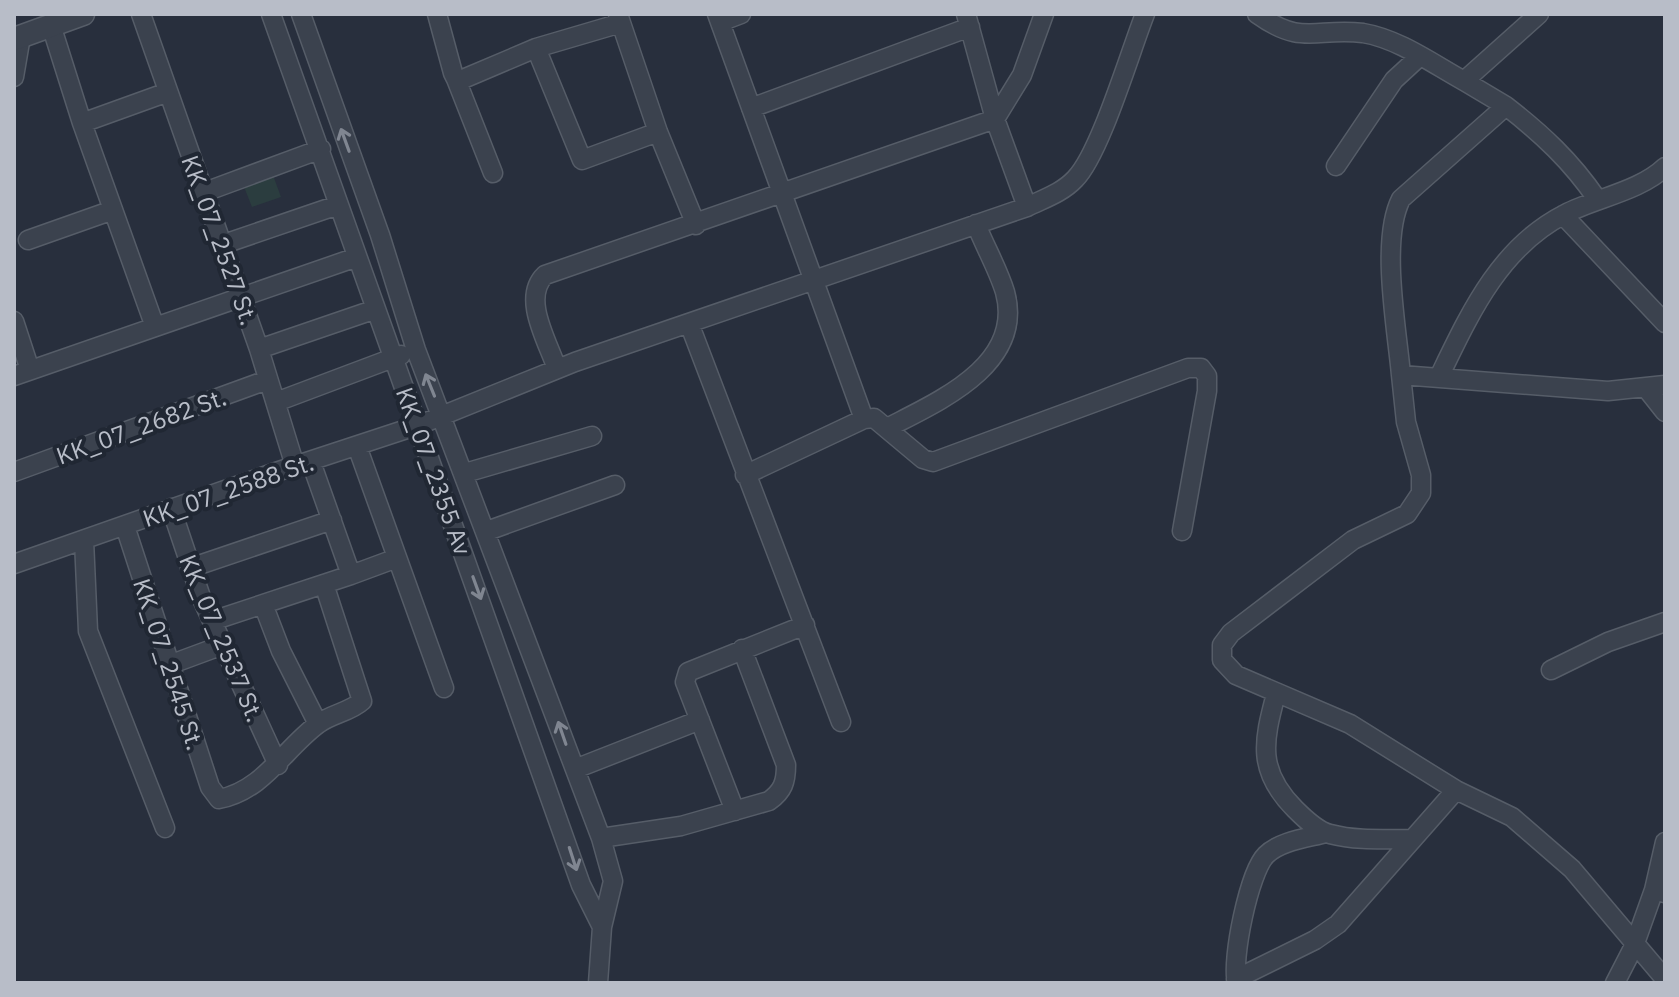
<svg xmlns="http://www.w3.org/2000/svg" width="1679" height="997" viewBox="0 0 1679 997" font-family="'IBM Plex Sans',sans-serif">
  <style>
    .green { fill: #2b3d3f }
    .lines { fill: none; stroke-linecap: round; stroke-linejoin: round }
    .minor-casing { stroke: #565d68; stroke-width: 21 }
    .tertiary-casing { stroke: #565d68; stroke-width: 25 }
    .minor { stroke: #3b424e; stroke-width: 18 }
    .tertiary { stroke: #3b424e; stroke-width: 22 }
    .oneway { stroke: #808691 }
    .labels { text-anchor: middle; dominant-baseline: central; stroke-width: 8; stroke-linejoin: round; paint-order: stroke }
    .street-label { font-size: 24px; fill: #b8bdc8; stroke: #202733 }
  </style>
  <rect width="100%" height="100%" fill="#282f3d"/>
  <path class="green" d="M267 159 281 197 252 207 237 169Z"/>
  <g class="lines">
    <defs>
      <path id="minor" d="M141 14 259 349 295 466
        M271 14 581 885 602 927
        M301 14 380 235 416 350 601 838 613 881 602 927 598 983
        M437 14 453 73 456 79H463L536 48 621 23
        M618 14 658 132 696 225
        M717 14 864 419
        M966 14 995 119 1027 207
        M1257 14C1303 47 1316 27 1363 33 1399 39 1433 64 1464 81L1539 14
        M720 22 741 14
        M51 25 82 123 155 327
        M536 48 582 160 658 132
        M14 77 21 36
        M456 79 493 173
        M1464 81 1506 106 1401 199C1380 240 1397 329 1401 375L1608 391 1665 385
        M1506 106C1542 134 1571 161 1597 199
        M751 108 970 27
        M82 123 168 92
        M1336 166 1394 80 1419 57
        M202 193 321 149
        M1563 215 1665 323
        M28 240 113 210
        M221 245 338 205
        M14 321 30 370
        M689 323 841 722
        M259 349 376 309
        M557 369C548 342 521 298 545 275L995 119 1022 75 1044 14
        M1401 375 1406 422 1421 475V493L1407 514 1353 540 1231 633 1222 645V660L1236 675 1350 724 1456 790 1512 817 1572 869 1665 979
        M1440 375C1470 313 1500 247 1565 214 1596 198 1640 191 1665 167
        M14 376 357 257
        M1646 388 1665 412
        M276 402 401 355
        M887 428C937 402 1025 365 1005 292 998 269 985 247 976 224
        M357 446 444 688
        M14 472 267 380
        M465 473 592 436
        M745 475 864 419 874 418 923 459 933 462 1188 368H1201L1207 376V391L1182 531
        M171 508 201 597 278 765
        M125 526 210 787 219 799C263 791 285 748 318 724 331 714 350 712 362 701L324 584
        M487 531 615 485
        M84 540 88 631 165 828
        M14 564 276 472 419 425 575 362 1027 207C1043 199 1062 193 1075 179 1100 154 1130 52 1145 14
        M190 568 332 520
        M351 575 397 558
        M263 604 281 651 318 724
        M212 621 351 575 311 462
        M169 665 223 645
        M1551 670 1608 642 1665 622
        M1276 694C1263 742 1257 771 1295 809 1304 818 1317 831 1330 834 1356 841 1384 839 1411 839
        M575 769 700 720
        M735 811 685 682 688 672 805 625
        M601 838 681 826 769 801C783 791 786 782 786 765L742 649
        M1654 890 1665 842
        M1236 979 1315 940 1338 924 1456 790
        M1237 983C1231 960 1249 872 1266 855 1280 841 1307 838 1326 833
        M1615 983 1634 946 1654 890 1665 893"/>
      <path id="tertiary" d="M14 39 83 14"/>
    </defs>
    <use href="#minor" class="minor-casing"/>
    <use href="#tertiary" class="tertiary-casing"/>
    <use href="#minor" class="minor"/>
    <use href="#tertiary" class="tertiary"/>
  </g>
  <defs><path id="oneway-shaft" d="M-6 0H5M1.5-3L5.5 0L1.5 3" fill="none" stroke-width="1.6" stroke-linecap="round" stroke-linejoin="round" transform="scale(2)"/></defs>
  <g class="oneway">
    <use href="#oneway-shaft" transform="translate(345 140) rotate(-110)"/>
    <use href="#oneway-shaft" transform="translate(430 385) rotate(-112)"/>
    <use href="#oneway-shaft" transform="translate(477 588) rotate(70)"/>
    <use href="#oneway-shaft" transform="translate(562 733) rotate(-109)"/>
    <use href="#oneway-shaft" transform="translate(573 859) rotate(72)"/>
  </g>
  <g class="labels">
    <g class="street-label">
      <text transform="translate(220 240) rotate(70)">KK_07_2527 St.</text>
      <text transform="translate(141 426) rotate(-20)">KK_07_2682 St.</text>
      <text transform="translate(434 471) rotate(70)">KK_07_2355 Av</text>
      <text transform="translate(228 490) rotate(-19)">KK_07_2588 St.</text>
      <text transform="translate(222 638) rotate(67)">KK_07_2537 St.</text>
      <text transform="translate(169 664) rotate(72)">KK_07_2545 St.</text>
    </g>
  </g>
  <rect width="1679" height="997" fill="none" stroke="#b8bdc8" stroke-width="32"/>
</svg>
